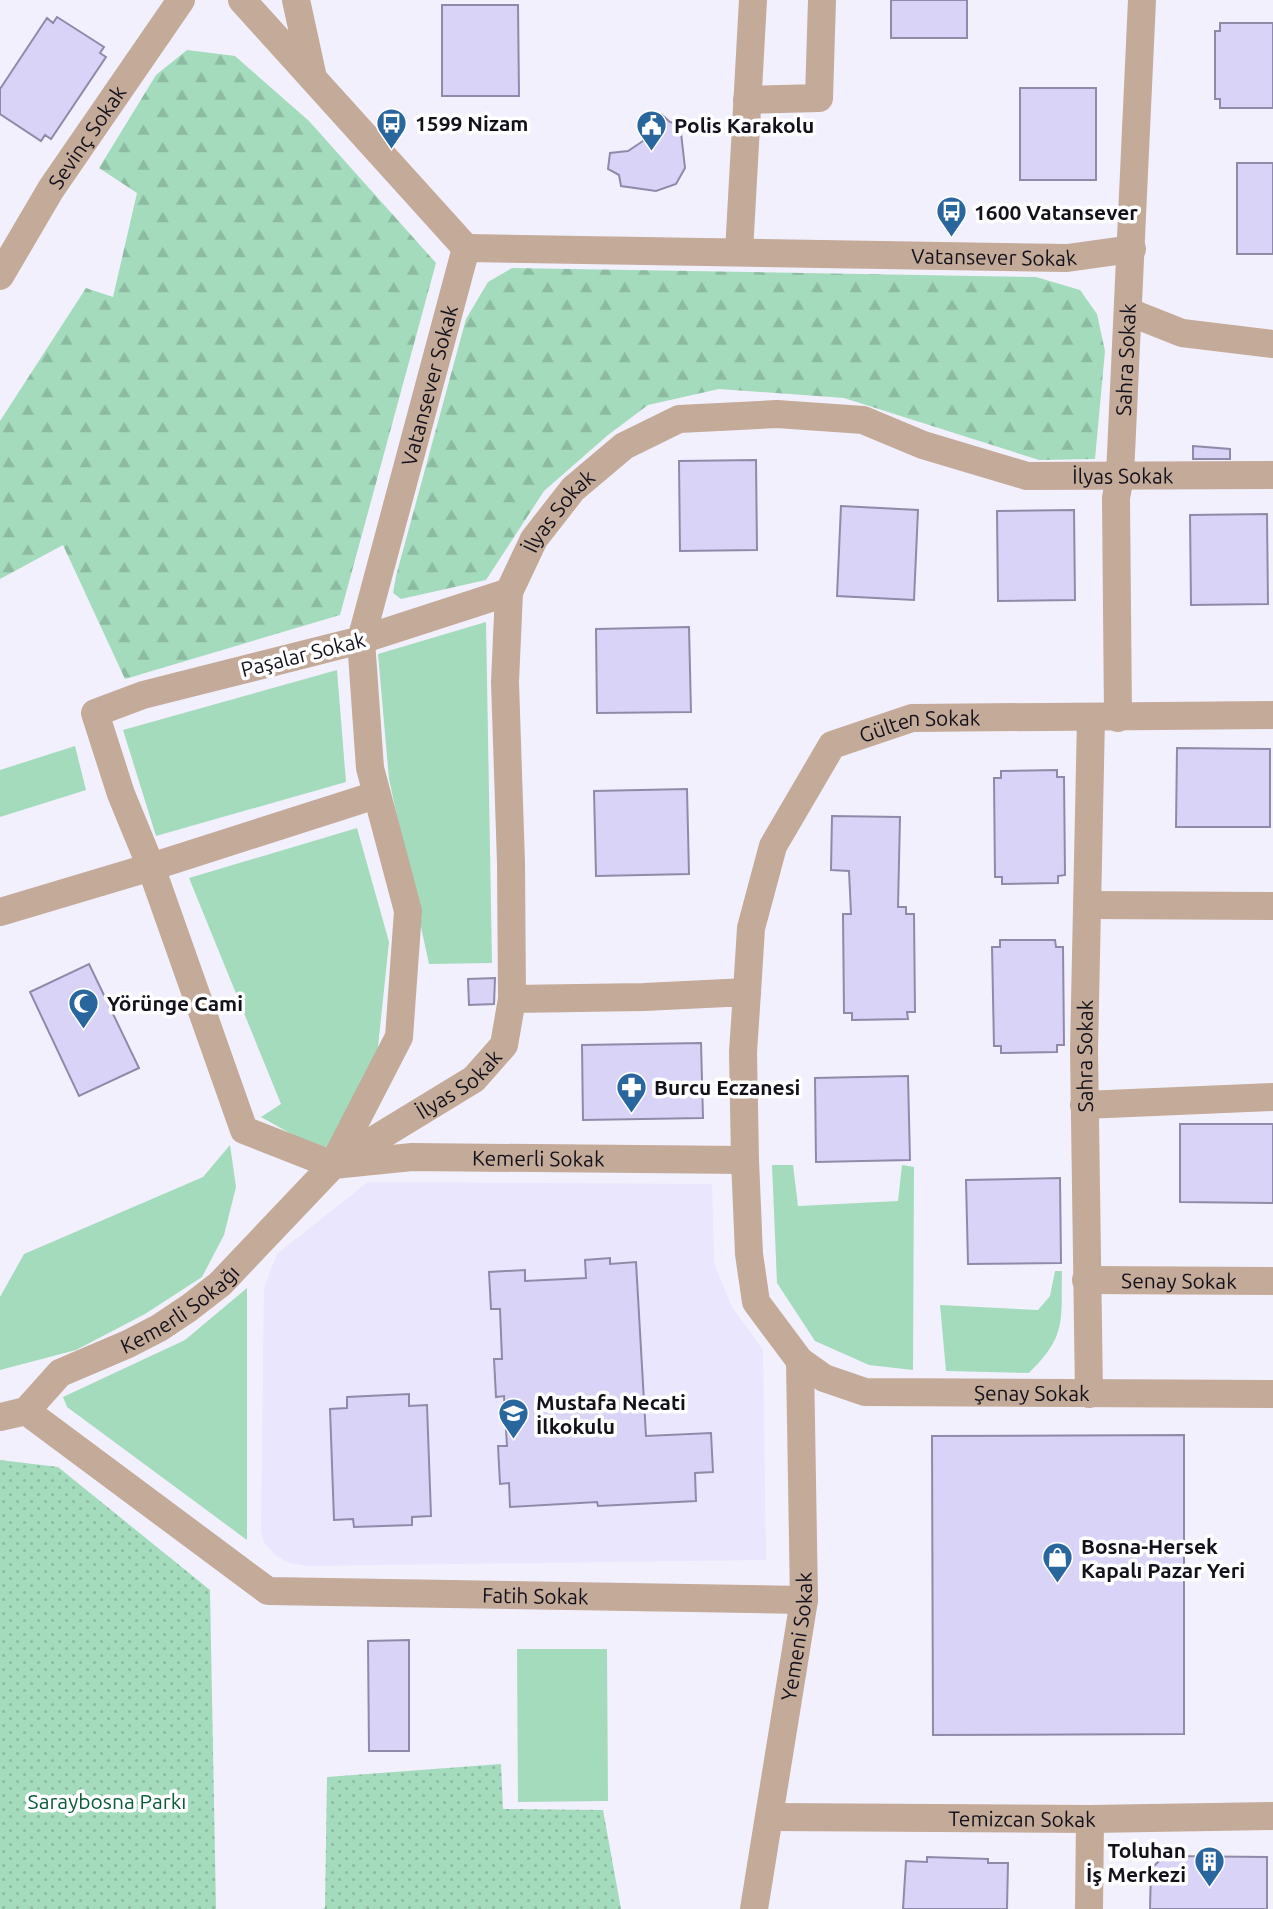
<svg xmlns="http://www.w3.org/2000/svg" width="1273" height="1909" viewBox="0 0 1273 1909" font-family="Ubuntu,sans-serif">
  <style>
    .built { fill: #eae6fe }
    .green { fill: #a4dbbc }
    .forest { fill: url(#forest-firs) }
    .park { fill: url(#park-dots) }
    .building { fill: #dad3f8; stroke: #908aa9; stroke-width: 2 }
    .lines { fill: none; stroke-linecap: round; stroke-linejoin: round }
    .street { stroke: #c4aa99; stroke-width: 28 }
    .labels { text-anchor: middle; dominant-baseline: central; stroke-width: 7; stroke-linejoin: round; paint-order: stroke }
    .poi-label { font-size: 21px; font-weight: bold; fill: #13111c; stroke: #fff; text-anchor: start }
    .street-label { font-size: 21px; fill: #13111c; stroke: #fff }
    .park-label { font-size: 21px; fill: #0b5c3b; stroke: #fff }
  </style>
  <defs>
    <pattern id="forest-firs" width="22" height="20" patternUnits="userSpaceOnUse" patternTransform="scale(1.75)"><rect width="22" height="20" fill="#a4dbbc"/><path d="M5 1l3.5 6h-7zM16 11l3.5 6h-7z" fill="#8cbba1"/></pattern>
    <pattern id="park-dots" width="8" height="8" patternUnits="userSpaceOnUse" patternTransform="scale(1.75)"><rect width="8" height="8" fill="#a4dbbc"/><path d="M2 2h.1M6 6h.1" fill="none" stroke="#8cbba1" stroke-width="1.8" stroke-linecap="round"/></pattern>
  </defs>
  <rect width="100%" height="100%" fill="#f2f0fd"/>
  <path class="built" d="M368 1182 712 1184 714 1263 732 1307 763 1350 766 1560 308 1566 289 1563 275 1555 265 1544 261 1532 264 1288 277 1254Z"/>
  <path class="green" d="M486 622 492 963 429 964 389 779 378 654Z
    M337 670 346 782 156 836 123 730Z
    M75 746 86 790 0 817V770Z
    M357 828 389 942 376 1066 335 1145 318 1149 261 1117 281 1104 189 878Z
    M230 1145 236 1187 224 1235 202 1277 145 1314 76 1350 0 1370V1297L24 1254 203 1177Z
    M772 1165H793L798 1206 898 1201 902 1165 914 1167 913 1370 869 1365 815 1341 777 1283Z
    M1055 1271H1062C1061 1321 1067 1336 1029 1373L946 1371 940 1305 1038 1310 1050 1296Z
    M247 1288V1540L67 1407 63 1397 185 1340Z
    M517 1649H607L608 1801 518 1802Z"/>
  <path class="forest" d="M187 50 235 56 309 121 436 263 340 615 125 679 63 545 0 579V421L86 288 113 297 137 193 99 168 156 75Z
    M512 268 1036 277 1080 290 1097 314 1105 351 1095 459 1039 460 844 398 719 389 648 405 608 435 544 491 486 580 401 599 393 593 396 576 466 319 488 282Z"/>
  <path class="park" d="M0 1460 58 1467 210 1590 216 1909H0Z
    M501 1764 503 1809 603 1810 621 1909H322L325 1908 327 1777Z"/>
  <path class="building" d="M891 0H967V38H891Z
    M442 5H518L519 96H442Z
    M57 17 104 47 100 53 106 57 51 139 45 135 41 141 0 114V89L47 18 53 23Z
    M1220 23H1273V108H1220V99H1215V31H1220Z
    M1020 88H1096V180H1020Z
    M661 114 670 122 680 124 685 168 676 184 656 191 621 186 619 175 608 169 610 153 628 151 643 141 647 118Z
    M1237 163H1273V254H1237Z
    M1193 446 1230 449V459H1193Z
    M756 460 757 550 680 551 679 461Z
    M841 506 918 510 914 600 837 596Z
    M1074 510 1075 600 998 601 997 511Z
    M1267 514 1268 604 1191 605 1190 515Z
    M689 627 691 712 597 713 596 629Z
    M1177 748 1270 749V827H1176Z
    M1057 770V777H1064L1065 875 1058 876V883L1002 884V877H995L994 778H1001V771Z
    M687 789 689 874 596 876 594 791Z
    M832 816 900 817 898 907H906V914H914L915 1012H907L908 1019 852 1020V1013H844L843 914H851L849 871 831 870Z
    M1000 940H1055L1056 947H1063L1064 1045H1057V1052L1001 1053V1046H994L992 947H1000Z
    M89 964 139 1068 79 1096 30 992Z
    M495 978 494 1004 469 1005 468 979Z
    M701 1043 703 1118 583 1120 582 1045Z
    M908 1076 910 1160 816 1162 815 1078Z
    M1180 1124H1273V1203L1180 1202Z
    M1060 1178 1061 1263 968 1264 966 1180Z
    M610 1258V1264L636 1262 646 1436 711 1433 713 1472 695 1473 696 1501 598 1506 597 1502 510 1507 509 1483 500 1484 498 1446H507L504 1396 496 1397 494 1359H502L500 1309H491L489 1272 525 1270V1281L586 1278 585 1260Z
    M409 1394V1406L427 1405 431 1516 412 1517V1525L354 1527 353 1519 334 1520 330 1409 347 1408V1397Z
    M1184 1435V1734L933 1735 932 1436Z
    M409 1640V1751H369L368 1641Z
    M1164 1856 1267 1857V1909H1150L1151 1869Z
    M927 1857 988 1859V1863H1008L1007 1909H903L906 1861 927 1862Z"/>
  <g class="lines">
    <g class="street">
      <path d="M242 0 466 248"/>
      <path d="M296 0 313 78"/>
      <path d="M747 100 819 98 822 0"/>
      <path id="s1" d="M466 248 1067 258 1132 249"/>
      <path d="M739 252 753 0"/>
      <path id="s2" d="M0 276 51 189 181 0"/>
      <path d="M1129 312 1182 333 1273 344"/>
      <path id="s3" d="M509 592 361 640 143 695 95 713 121 794 151 867 244 1130 333 1165 412 1157 745 1160"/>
      <path id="s4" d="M1118 718 1116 498 1120 475 1142 0"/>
      <path d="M1087 905 1273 906"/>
      <path d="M0 912 151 867 376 795"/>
      <path id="s5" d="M747 992 751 928 773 846 832 745 912 718 1273 715"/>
      <path id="s6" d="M512 999 644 997 747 992 743 1052 745 1160 749 1254 756 1302 800 1361 824 1378 865 1392 1273 1394"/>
      <path d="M1084 1105 1273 1097"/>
      <path id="s7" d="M333 1165 474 1079 504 1045 512 999 511 863 505 682 509 592 534 539 573 489 624 446 679 419 777 414 863 420 923 445 1027 476 1273 475"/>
      <path id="s8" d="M1086 1280 1273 1281"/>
      <path id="s9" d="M1089 1394 1084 1050 1091 718"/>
      <path id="s10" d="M26 1411 268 1591 804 1600"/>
      <path id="s11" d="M0 1417 26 1411 60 1373 128 1344 159 1328 189 1308 220 1284 333 1165 399 1037 408 911 370 768 361 640 466 248"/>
      <path id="s12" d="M770 1817 1090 1819 1273 1816"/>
      <path id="s13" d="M754 1909 804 1600 800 1361"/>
      <path d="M1089 1909 1090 1819"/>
    </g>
  </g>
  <defs>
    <symbol id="bus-pin" viewBox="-11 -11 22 30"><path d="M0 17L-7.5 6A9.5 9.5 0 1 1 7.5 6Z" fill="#28669d" stroke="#fff"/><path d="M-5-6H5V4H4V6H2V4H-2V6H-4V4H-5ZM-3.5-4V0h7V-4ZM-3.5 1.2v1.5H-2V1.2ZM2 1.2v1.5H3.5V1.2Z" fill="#fff"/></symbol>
    <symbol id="civic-pin" viewBox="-11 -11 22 30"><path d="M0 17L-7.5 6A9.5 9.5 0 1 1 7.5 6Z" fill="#28669d" stroke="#fff"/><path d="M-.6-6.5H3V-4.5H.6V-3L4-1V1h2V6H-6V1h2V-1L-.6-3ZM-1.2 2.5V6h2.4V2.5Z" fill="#fff"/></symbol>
    <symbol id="mosque-pin" viewBox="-11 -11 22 30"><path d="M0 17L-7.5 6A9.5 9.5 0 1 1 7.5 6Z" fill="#28669d" stroke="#fff"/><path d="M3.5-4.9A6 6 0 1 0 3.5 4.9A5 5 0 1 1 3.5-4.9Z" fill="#fff"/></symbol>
    <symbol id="pharmacy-pin" viewBox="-11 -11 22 30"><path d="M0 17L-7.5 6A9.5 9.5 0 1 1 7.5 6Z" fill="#28669d" stroke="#fff"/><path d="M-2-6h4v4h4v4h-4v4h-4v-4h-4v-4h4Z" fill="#fff"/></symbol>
    <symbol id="school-pin" viewBox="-11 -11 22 30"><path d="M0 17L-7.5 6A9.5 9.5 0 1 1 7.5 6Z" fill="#28669d" stroke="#fff"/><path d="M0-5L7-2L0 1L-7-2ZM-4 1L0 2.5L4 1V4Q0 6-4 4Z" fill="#fff"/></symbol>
    <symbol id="shop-pin" viewBox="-11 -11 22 30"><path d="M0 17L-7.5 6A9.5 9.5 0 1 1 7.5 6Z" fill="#28669d" stroke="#fff"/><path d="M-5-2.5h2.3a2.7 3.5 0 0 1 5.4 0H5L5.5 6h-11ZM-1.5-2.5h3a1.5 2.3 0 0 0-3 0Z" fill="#fff"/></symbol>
    <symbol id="building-pin" viewBox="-11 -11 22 30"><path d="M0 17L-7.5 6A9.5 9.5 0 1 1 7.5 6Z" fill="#28669d" stroke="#fff"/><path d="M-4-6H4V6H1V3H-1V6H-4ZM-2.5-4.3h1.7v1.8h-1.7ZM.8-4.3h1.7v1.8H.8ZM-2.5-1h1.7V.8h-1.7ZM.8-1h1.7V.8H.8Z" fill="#fff"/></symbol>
  </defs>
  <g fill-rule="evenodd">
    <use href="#bus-pin" x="374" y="106" width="35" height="47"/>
    <use href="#civic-pin" x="634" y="108" width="35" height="47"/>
    <use href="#bus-pin" x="934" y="194" width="35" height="47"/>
    <use href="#mosque-pin" x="66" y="986" width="35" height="47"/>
    <use href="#pharmacy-pin" x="614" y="1070" width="35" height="47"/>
    <use href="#school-pin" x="496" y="1396" width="35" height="47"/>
    <use href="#shop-pin" x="1040" y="1540" width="35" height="47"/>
    <use href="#building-pin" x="1192" y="1844" width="35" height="47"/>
  </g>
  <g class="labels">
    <g class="poi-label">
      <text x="415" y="123">1599 Nizam</text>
      <text x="674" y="125">Polis Karakolu</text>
      <text x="974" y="212">1600 Vatansever</text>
      <text x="107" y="1003">Yörünge Cami</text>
      <text x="654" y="1087">Burcu Eczanesi</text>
      <text x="536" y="1402">Mustafa Necati<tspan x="536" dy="24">İlkokulu</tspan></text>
      <text x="1081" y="1546">Bosna-Hersek<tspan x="1081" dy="24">Kapalı Pazar Yeri</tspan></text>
      <text x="1186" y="1850" text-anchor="end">Toluhan<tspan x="1186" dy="24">İş Merkezi</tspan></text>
    </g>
    <g class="street-label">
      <text stroke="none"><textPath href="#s2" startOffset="164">Sevinç Sokak</textPath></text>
      <text stroke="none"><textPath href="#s1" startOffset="528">Vatansever Sokak</textPath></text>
      <text stroke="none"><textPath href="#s4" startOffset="359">Sahra Sokak</textPath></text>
      <text stroke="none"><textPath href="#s11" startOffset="1236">Vatansever Sokak</textPath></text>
      <text stroke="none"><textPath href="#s7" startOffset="1368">İlyas Sokak</textPath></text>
      <text stroke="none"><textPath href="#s7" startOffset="760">İlyas Sokak</textPath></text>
      <text transform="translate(303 654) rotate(-14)">Paşalar Sokak</text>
      <text stroke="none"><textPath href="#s5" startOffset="357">Gülten Sokak</textPath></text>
      <text stroke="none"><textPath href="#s9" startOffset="338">Sahra Sokak</textPath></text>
      <text stroke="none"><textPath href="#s7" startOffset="150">İlyas Sokak</textPath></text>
      <text stroke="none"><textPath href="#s3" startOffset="1176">Kemerli Sokak</textPath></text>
      <text stroke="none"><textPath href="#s8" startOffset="93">Senay Sokak</textPath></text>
      <text stroke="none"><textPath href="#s11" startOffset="214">Kemerli Sokağı</textPath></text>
      <text stroke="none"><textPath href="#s6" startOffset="859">Şenay Sokak</textPath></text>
      <text stroke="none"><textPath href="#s10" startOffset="569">Fatih Sokak</textPath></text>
      <text stroke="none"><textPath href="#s13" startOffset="276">Yemeni Sokak</textPath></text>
      <text stroke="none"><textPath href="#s12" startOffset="252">Temizcan Sokak</textPath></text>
    </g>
    <g class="park-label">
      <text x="107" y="1801">Saraybosna Parkı</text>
    </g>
  </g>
</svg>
